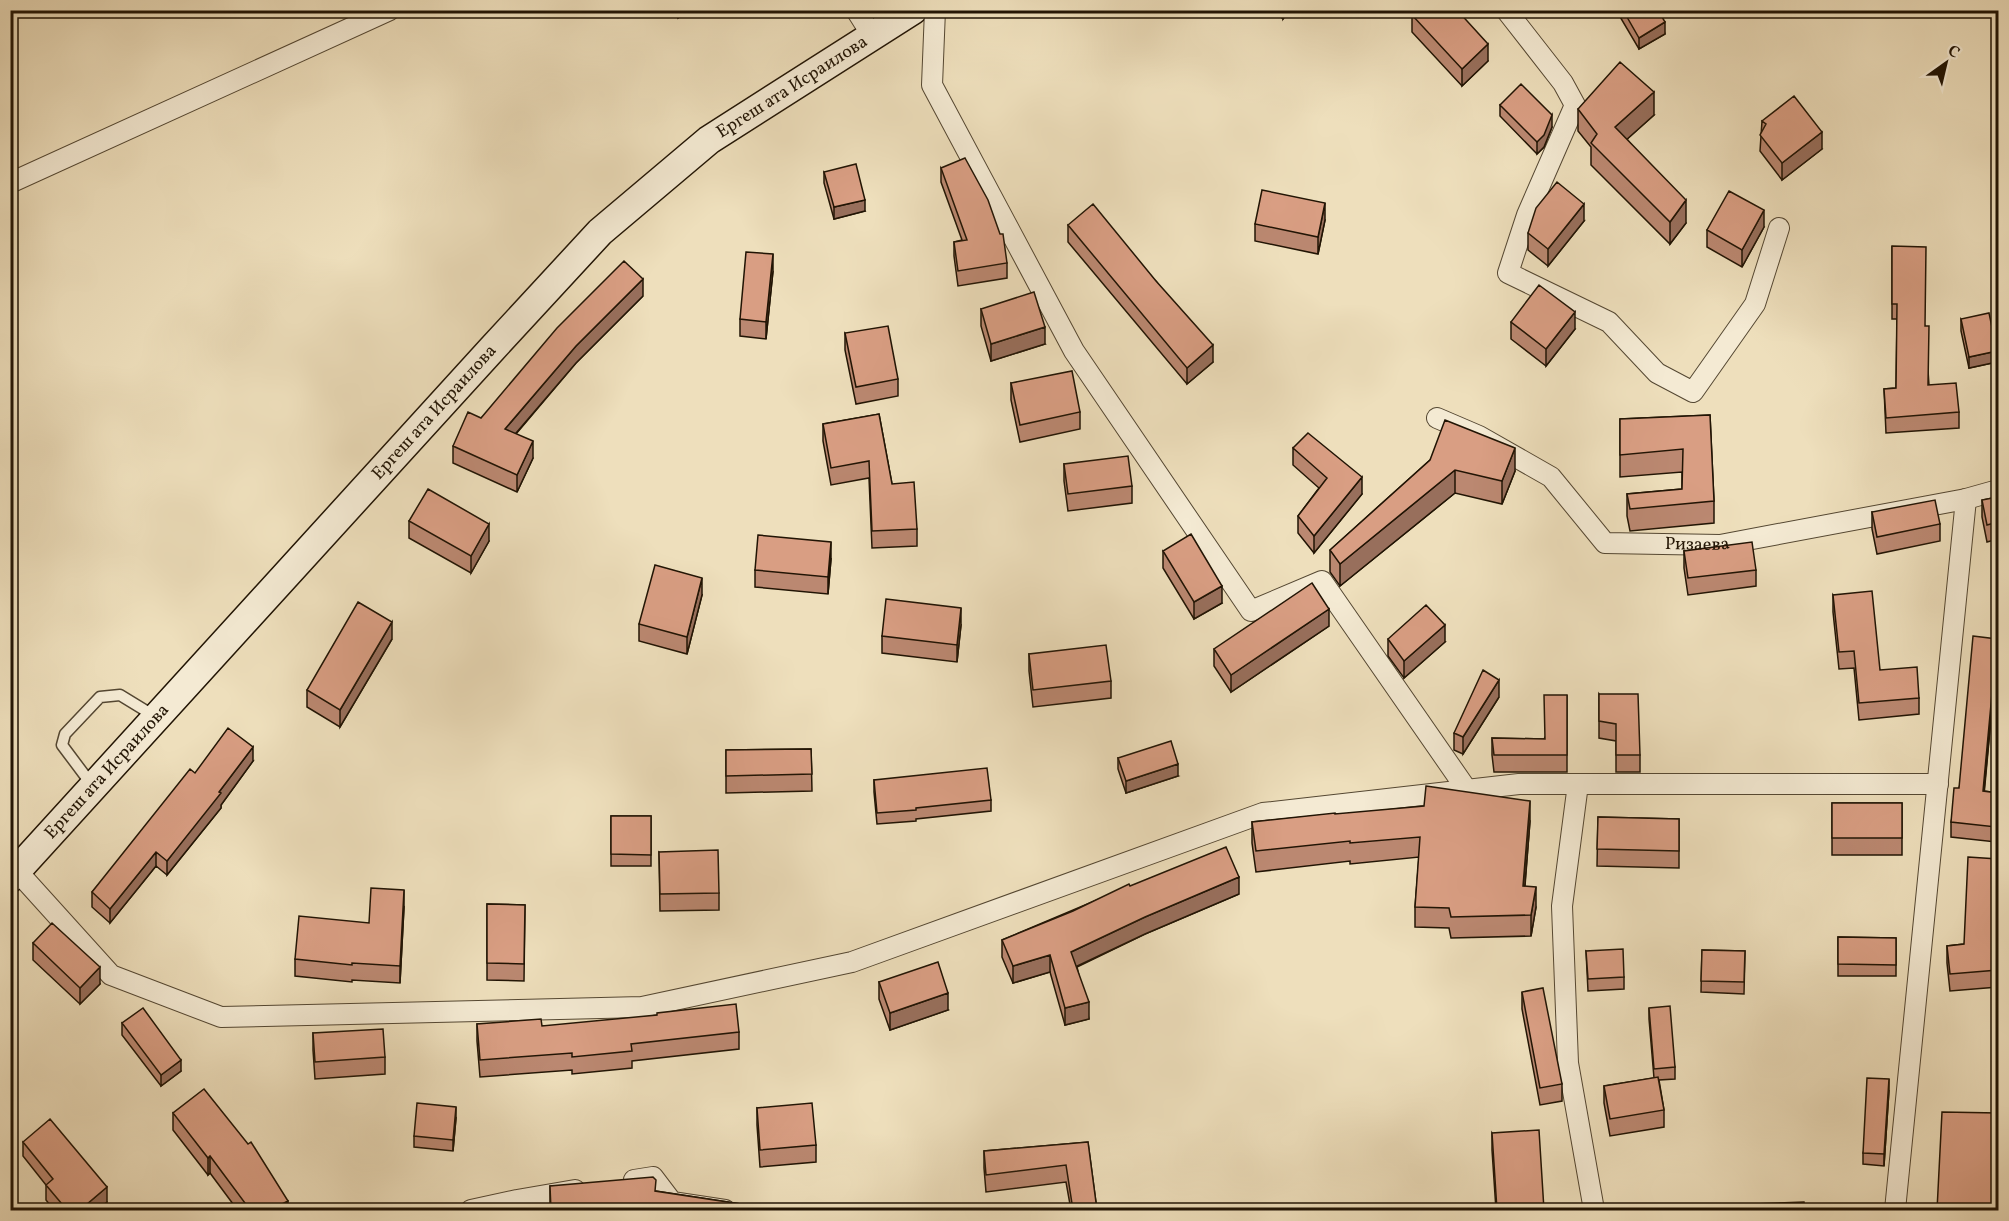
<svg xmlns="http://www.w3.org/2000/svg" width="2009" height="1221" viewBox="0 0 2009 1221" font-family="Vollkorn,serif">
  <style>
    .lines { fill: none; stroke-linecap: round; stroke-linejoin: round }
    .lane-casing { stroke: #544732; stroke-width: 13 }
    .street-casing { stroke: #544732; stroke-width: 22 }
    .secondary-casing { stroke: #211404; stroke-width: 31 }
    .lane { stroke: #f4ead3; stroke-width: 10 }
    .street { stroke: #f4ead3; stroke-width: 20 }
    .secondary { stroke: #f4ead3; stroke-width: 28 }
    .wall { fill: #bb8871; stroke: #211404; stroke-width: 1.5 }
    .shaded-wall { fill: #986f5c; stroke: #211404; stroke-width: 1.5 }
    .building { fill: #d99e83; stroke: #211404; stroke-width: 1.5 }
    .labels { text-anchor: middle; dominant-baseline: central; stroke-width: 4.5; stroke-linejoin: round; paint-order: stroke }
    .street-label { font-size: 18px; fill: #211404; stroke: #f4ead3 }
  </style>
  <rect width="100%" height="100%" fill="#eedfbc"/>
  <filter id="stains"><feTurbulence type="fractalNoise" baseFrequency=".00333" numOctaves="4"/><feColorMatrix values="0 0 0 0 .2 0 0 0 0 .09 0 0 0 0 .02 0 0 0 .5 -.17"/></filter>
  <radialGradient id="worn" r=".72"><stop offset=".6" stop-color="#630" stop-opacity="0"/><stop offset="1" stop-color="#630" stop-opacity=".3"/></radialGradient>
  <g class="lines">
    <defs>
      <path id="lane" d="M92 785 62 745 65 734 100 697 120 695 156 717"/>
      <g id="street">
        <path d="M856 10 873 37"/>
        <path d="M935 10 932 85 1074 351 1251 611 1322 581 1467 790"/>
        <path d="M1506 10 1563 83 1575 105 1527 215 1508 273 1609 322 1657 373 1693 392 1755 304 1779 228"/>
        <path d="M10 183 390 10"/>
        <path id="s1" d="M1437 418 1479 436 1551 477 1605 543 1720 545 1966 499 1998 490"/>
        <path d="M1578 784 1562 906 1568 1063 1594 1210"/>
        <path d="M17 871 111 975 221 1017 642 1007 852 962 1263 813 1519 784H1938"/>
        <path d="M634 1180 653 1177 672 1202 725 1210"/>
        <path d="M471 1210 517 1200 575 1190"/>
        <path d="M1895 1210 1966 499"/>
      </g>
      <g id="secondary">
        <path id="s2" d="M10 878 492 349 600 232 709 140 913 10"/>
      </g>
    </defs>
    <use href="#lane" class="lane-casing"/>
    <use href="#street" class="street-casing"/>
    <use href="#secondary" class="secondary-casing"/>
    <use href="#lane" class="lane"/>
    <use href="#street" class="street"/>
    <use href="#secondary" class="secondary"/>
  </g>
  <path class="wall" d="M672 10H689L678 18Z
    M1272 10H1289L1283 19Z
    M1616 10H1658L1665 34 1639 49Z
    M1412 15 1488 61 1462 86 1412 32Z
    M1500 105 1552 127 1544 147 1537 154 1500 116Z
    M1578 109 1654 115 1627 139 1686 223 1670 244 1591 165V147L1578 131Z
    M1762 121 1822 149 1782 180 1760 151Z
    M941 168 1007 263V278L958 286 954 256V242L962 240 941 182Z
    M824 172 865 211 834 219 824 183Z
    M1325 220 1318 254 1255 241V224Z
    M1584 221 1548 266 1528 250V233Z
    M1068 225 1156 281 1213 362 1187 384 1068 242Z
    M1764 227 1742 267 1707 247V230Z
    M1892 246 1925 326 1929 385 1959 412V428L1886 433 1884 389 1896 388 1897 319H1892Z
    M773 271 766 339 740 336V319Z
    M643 296 576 363 516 434 533 458 517 492 453 463V446L481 418Z
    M981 309 1045 344 991 361 981 326Z
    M1961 319 1997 362 1969 368 1961 331Z
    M1511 322 1575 329 1546 366 1511 339Z
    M845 333 898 379V396L856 404 845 350Z
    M1011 383 1080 412V429L1020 442 1011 400Z
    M879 414 892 484 917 529V546L872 548 869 478 831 485 823 441V424Z
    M1710 415 1714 501V523L1630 531 1627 516V494L1682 489V472L1620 477V419Z
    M1293 448 1362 494 1314 553 1298 533V516L1319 488 1293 465Z
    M1430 460 1515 471 1502 504 1455 493 1340 586 1330 572V550Z
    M1064 464 1132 486V503L1068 511 1064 481Z
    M1998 497V539L1987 542 1982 517V500Z
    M1872 512 1940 524V541L1877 554 1872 529Z
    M409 521 489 541 471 573 409 538Z
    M1163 551 1222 603 1194 619 1163 568Z
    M1684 551 1756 570V586L1688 595 1684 568Z
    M831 559 828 594 755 587V570Z
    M702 595 687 654 639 641V624Z
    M1833 595 1880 670 1919 698V714L1859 720 1854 668 1839 669 1833 612Z
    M961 625 957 662 882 653V636Z
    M1329 626 1231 692 1214 666V649Z
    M392 639 340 727 307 707V690Z
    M1388 639 1445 642 1404 678 1388 656Z
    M1029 654 1111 681V698L1033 707 1029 671Z
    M1997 654 1984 791 1998 793 1996 842 1951 837V822L1959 788Z
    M1599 694 1640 755V772H1616V741L1599 738Z
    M1567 695V772H1494L1492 755V738L1544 739Z
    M1499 697 1463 754 1454 750V733Z
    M811 749 812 791 726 793V750Z
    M1118 758 1178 776 1126 793 1118 769Z
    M253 761 221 805V808L167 875 156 866 110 923 92 907V892L195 773Z
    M874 780 991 800V811L916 819V821L877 824 874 792Z
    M1832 803H1902V855H1832Z
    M1335 814 1530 821 1525 886 1536 907 1531 936 1451 938 1449 928 1415 927V907L1419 857 1350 864V861L1256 872 1252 843V822Z
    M611 816H651V866H611Z
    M1598 817 1679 819V868L1597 866Z
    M659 852 719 893V910L660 911Z
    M1130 886 1239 894 1145 934 1077 967 1089 1019 1065 1025 1050 972 1013 983 1002 957V940Z
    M1998 896 1996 941H1998V987L1950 991 1947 963V946L1964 944Z
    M487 904 525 905 524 981 487 980Z
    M404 907 400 983 352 980V982L295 976V959L369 923Z
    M1838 937 1896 938V976H1838Z
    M33 943 100 984 80 1004 33 960Z
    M1702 950 1745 951 1744 994 1701 992Z
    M1586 951 1624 977V989L1588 991Z
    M879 982 948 1010 890 1030 879 999Z
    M1522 992 1562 1084V1101L1540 1105 1522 1009Z
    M1649 1008 1675 1067V1079L1659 1080 1664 1110V1127L1610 1136 1604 1103V1086L1654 1078 1649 1019Z
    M122 1023 181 1071 161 1086 122 1035Z
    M477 1024 739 1032V1049L632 1061V1068L572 1074V1070L480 1077 477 1041Z
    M313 1033 385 1057V1074L315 1079 313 1050Z
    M1889 1090 1884 1166 1863 1164V1153Z
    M757 1108 816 1145V1162L760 1167 757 1125Z
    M173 1113 288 1210 236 1208 210 1173 208 1175 173 1130Z
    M456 1118 453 1151 414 1147V1136Z
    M1492 1133 1544 1210H1496L1492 1150Z
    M23 1142 107 1202 97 1210H54L46 1200V1185L23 1156Z
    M1088 1142 1097 1210H1071L1066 1182 986 1192 984 1168V1151Z
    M550 1186 656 1191 780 1210H550Z"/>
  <path class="shaded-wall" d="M678 10H689L678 18Z
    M1283 10H1289L1283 19Z
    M1665 22V34L1639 49V38Z
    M1488 44V61L1462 86V69Z
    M1654 92V115L1615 150V127Z
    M1552 115V127L1544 147 1537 154V142Z
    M1822 132V149L1782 180V163Z
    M865 200V211L834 219V207Z
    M1686 200V223L1670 244V222Z
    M1325 203V220L1318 254V237Z
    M1584 204V221L1548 266V249Z
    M1764 210V227L1742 267V250Z
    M773 254V271L766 339V322Z
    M643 279V296L576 363 505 446V429L576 346Z
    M1575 312V329L1546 366V349Z
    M1045 327V344L991 361V344Z
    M1213 345V362L1187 384V368Z
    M1997 351V362L1969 368V357Z
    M533 441V458L517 492V475Z
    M1515 448V471L1502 504V481Z
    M1455 470V493L1340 586V564Z
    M1362 477V494L1314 553V536Z
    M489 524V541L471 573V556Z
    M831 542V559L828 594V577Z
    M702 578V595L687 654V637Z
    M1222 586V603L1194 619V602Z
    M961 608V625L957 662V645Z
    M1329 609V626L1231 692V675Z
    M392 622V639L340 727V710Z
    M1445 625V642L1404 678V661Z
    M1997 639V654L1983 806V791Z
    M1499 680V697L1463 754V737Z
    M253 747V761L221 805V808L167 875V861Z
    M15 752V769L10 775V758Z
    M1178 764V776L1126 793V781Z
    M1530 801V821L1523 907V886Z
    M1998 803V818L1996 842V827Z
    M156 852V866L110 923V909Z
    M1239 877V894L1145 934 1071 969V952L1145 917Z
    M1998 879V896L1995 958V941Z
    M1536 887V907L1531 936V915Z
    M404 890V907L400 983V966Z
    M1050 955V972L1013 983V966Z
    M100 967V984L80 1004V988Z
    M948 993V1010L890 1030V1013Z
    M1089 1002V1019L1065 1025V1008Z
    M181 1060V1071L161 1086V1075Z
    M1889 1079V1090L1884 1166V1154Z
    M456 1107V1118L453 1151V1140Z
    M210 1156V1173L208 1175V1158Z
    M107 1187V1202L97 1210H80Z
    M288 1201V1210H270Z"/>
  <path class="building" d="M1416 10H1457L1488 44 1462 69 1412 15Z
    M1623 10H1658L1665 22 1639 38Z
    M1620 62 1654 92 1615 127 1686 200 1670 222 1591 143 1597 134 1578 109Z
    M1521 84 1552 115 1544 135 1537 142 1500 105Z
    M1794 96 1822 132 1782 163 1760 135 1766 124 1762 121Z
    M965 158 988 200 1000 234H1003L1007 263 958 271 954 242 967 240 941 168Z
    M856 164 865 200 834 207 824 172Z
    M1557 182 1584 204 1548 249 1528 233 1536 208Z
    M1262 190 1325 203 1318 237 1255 224Z
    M1729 191 1764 210 1742 250 1707 230Z
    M1093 204 1156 281 1213 345 1187 368 1068 225Z
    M1892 246 1926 247 1925 326H1929L1928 385 1956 383 1959 412 1886 418 1884 389 1896 388 1897 304H1892Z
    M746 252 773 254 766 322 740 319Z
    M624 261 643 279 576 346 505 429 533 441 517 475 453 446 468 412 481 418 557 328Z
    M1539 285 1575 312 1546 349 1511 322Z
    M1034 292 1045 327 991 344 981 309Z
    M1989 313 1997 351 1969 357 1961 319Z
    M888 326 898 379 856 387 845 333Z
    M1072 371 1080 412 1020 425 1011 383Z
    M879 414 892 484 914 482 917 529 872 531 869 461 831 468 823 424Z
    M1710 415 1714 501 1630 509 1627 494 1682 489 1683 449 1620 455V419Z
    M1445 420 1515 448 1502 481 1455 470 1340 564 1330 550 1430 460Z
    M1308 433 1362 477 1314 536 1298 516 1327 478 1293 448Z
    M1128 456 1132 486 1068 494 1064 464Z
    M428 489 489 524 471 556 409 521Z
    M1998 497V522L1987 525 1982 500Z
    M1935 500 1940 524 1877 537 1872 512Z
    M1191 534 1222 586 1194 602 1163 551Z
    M758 535 831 542 828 577 755 570Z
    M1752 542 1756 570 1688 578 1684 551Z
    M655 565 702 578 687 637 639 624Z
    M1312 583 1329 609 1231 675 1214 649Z
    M1872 591 1880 670 1917 667 1919 698 1859 703 1854 651 1839 652 1833 595Z
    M886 599 961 608 957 645 882 636Z
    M358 602 392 622 340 710 307 690Z
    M1426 605 1445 625 1404 661 1388 639Z
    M1973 636 1997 639 1983 791 1998 793V803L1996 827 1951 822 1954 788H1959Z
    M1106 645 1111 681 1033 690 1029 654Z
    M1483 670 1499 680 1463 737 1454 733Z
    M1599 694H1638L1640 755H1616V724L1599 721Z
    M1544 695H1567V755H1494L1492 738 1545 739Z
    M228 728 253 747 219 792 221 793 167 861 156 852 110 909 92 892 190 769 195 773Z
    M1171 741 1178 764 1126 781 1118 758Z
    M10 748 15 752 10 758Z
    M811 749 812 774 726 776V750Z
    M987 768 991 800 916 808V810L877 813 874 780Z
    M1426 786 1530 801 1523 886 1536 887 1531 915 1451 917 1449 908 1415 907 1420 837 1350 843V841L1256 851 1252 822 1335 813V814L1424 806Z
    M1832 803H1902V838H1832Z
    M611 816H651V855L611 854Z
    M1598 817 1679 819V851L1597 849Z
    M1226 847 1239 877 1145 917 1071 952 1089 1002 1065 1008 1050 955 1013 966 1002 940 1073 911 1129 884 1130 886Z
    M718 850 719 893 660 894 659 852Z
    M1968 857 1998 859V879L1995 941H1998V970L1950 974 1947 946 1964 944Z
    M371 888 404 890 400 966 352 963V965L295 959 299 916 369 923Z
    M487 904 525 905 524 964 487 963Z
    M52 923 100 967 80 988 33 943Z
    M1838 937 1896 938V965L1838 964Z
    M1623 949 1624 977 1588 979 1586 951Z
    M1702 950 1745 951 1744 982 1701 981Z
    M938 962 948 993 890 1013 879 982Z
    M1543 988 1562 1084 1540 1088 1522 992Z
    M736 1004 739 1032 631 1044 632 1051 572 1057V1053L480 1060 477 1024 541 1019 542 1026 657 1015V1013Z
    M1670 1006 1675 1067 1654 1069 1649 1008Z
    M143 1008 181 1060 161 1075 122 1023Z
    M383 1029 385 1057 315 1062 313 1033Z
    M1658 1077 1664 1110 1610 1119 1604 1086Z
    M1867 1078 1889 1079 1884 1154 1863 1153Z
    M204 1089 248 1144 251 1142 288 1201 270 1210H233L245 1203 210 1156 208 1158 173 1113Z
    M417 1103 456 1107 453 1140 414 1136Z
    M812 1103 816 1145 760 1150 757 1108Z
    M1942 1112 1998 1113V1210H1937Z
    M50 1119 107 1187 80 1210H67L46 1185 53 1179 23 1142Z
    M1539 1130 1544 1210H1497L1492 1133Z
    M1088 1142 1097 1210H1073L1066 1165 986 1175 984 1151Z
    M653 1177 656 1180 655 1191 780 1210H634L635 1208 573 1206V1210H551L550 1186Z
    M1804 1202 1805 1210H1728V1205Z"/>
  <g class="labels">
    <g class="street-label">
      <text stroke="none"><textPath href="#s2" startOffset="1116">Ергеш ата Исраилова</textPath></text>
      <text stroke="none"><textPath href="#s2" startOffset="630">Ергеш ата Исраилова</textPath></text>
      <text stroke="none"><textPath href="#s1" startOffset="306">Ризаева</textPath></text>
      <text stroke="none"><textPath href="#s2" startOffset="144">Ергеш ата Исраилова</textPath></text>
    </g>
  </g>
  <rect width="2009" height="1221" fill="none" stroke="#eedfbc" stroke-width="36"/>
  <rect x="12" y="12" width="1985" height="1197" fill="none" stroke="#211404" stroke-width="3"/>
  <rect x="18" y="18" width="1973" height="1185" fill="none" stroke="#211404" stroke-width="1.5"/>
  <g transform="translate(1946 63) rotate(34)" stroke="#f4ead3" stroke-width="4.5" paint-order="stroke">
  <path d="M0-4.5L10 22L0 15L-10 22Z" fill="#211404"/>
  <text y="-9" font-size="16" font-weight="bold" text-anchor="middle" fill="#211404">С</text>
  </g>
  <rect width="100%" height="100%" filter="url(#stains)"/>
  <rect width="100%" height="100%" fill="url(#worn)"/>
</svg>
